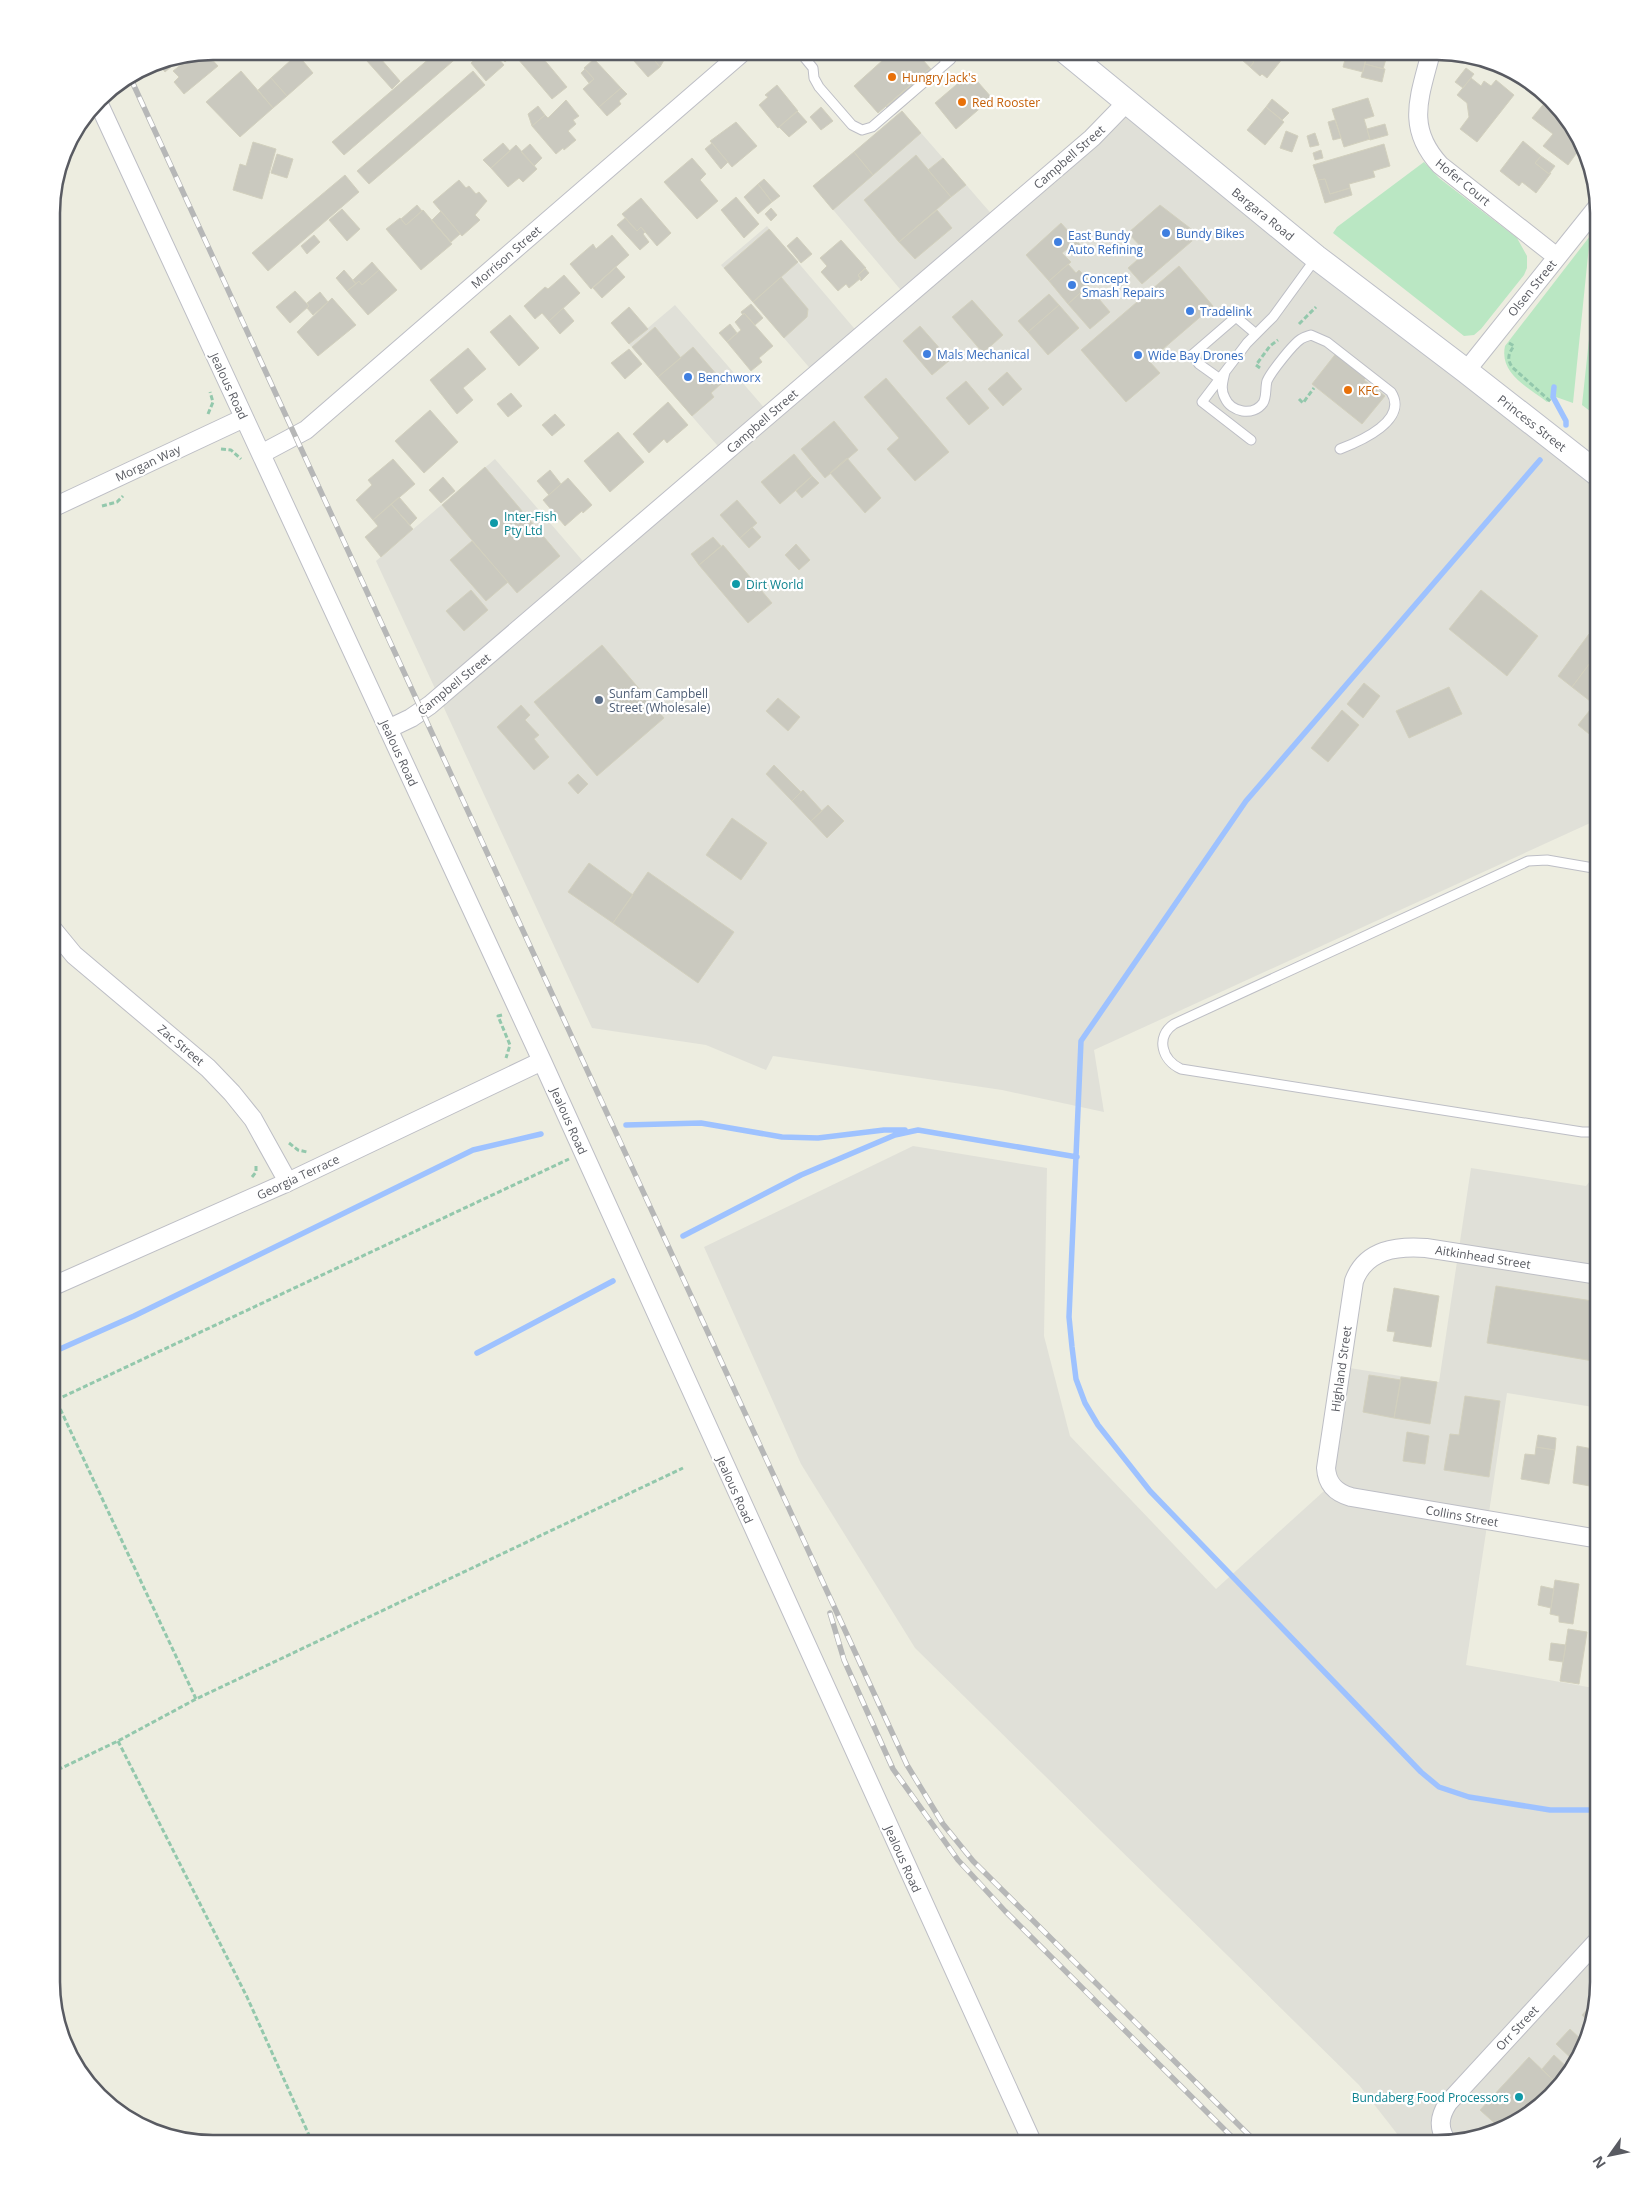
<svg xmlns="http://www.w3.org/2000/svg" width="1650" height="2195" viewBox="0 0 1650 2195" font-family="'Open Sans',sans-serif">
  <style>
    .industrial { fill: #e0e0d8 }
    .green { fill: #bae7c3 }
    .lines { fill: none; stroke-linecap: round; stroke-linejoin: round }
    .stream { stroke: #9ec2ff; stroke-width: 5.5 }
    .building { fill: #cac9bf; stroke: #d2d0be }
    .lane-casing { stroke: #bdbec5; stroke-width: 11 }
    .street-casing { stroke: #bdbec5; stroke-width: 20 }
    .secondary-casing { stroke: #bdbfc7; stroke-width: 26 }
    .path { stroke: #93c8ac; stroke-width: 3; stroke-dasharray: 5 2.5; stroke-linecap: butt }
    .lane { stroke: #fff; stroke-width: 9 }
    .street { stroke: #fff; stroke-width: 18 }
    .secondary { stroke: #fff; stroke-width: 24 }
    .rail-casing { stroke: #b6b7b7; stroke-width: 5.5 }
    .rail { stroke: #fff; stroke-width: 4; stroke-dasharray: 11; stroke-linecap: butt }
    .food-dot { fill: #e8710a; stroke: #fff; stroke-width: 2 }
    .shop-dot { fill: #3f7fe0; stroke: #fff; stroke-width: 2 }
    .culture-dot { fill: #0f9aa8; stroke: #fff; stroke-width: 2 }
    .service-dot { fill: #5c6f8a; stroke: #fff; stroke-width: 2 }
    .labels { text-anchor: middle; dominant-baseline: central; stroke-width: 4.5; stroke-linejoin: round; paint-order: stroke }
    .food-label { font-size: 12px; fill: #c56008; stroke: #fff; text-anchor: start }
    .street-label { font-size: 12px; fill: #595b62; stroke: #fff }
    .shop-label { font-size: 12px; fill: #366cbe; stroke: #fff; text-anchor: start }
    .culture-label { font-size: 12px; fill: #0d838f; stroke: #fff; text-anchor: start }
    .service-label { font-size: 12px; fill: #4e5e75; stroke: #fff; text-anchor: start }
    .rim { fill: none; stroke: #595b62; stroke-width: 2.5 }
  </style>
  <rect width="100%" height="100%" fill="#edede0"/>
  <path class="industrial" d="M1126 100 1599 479V819L1094 1050 1104 1112 1002 1090 773 1056 766 1070 706 1045 592 1028 376 561 495 459 588 567 723 452 629 344 675 305 768 412 814 373 721 265 767 226 859 334 905 295 813 186 902 111 995 218Z
    M913 1146 1047 1168 1044 1336 1070 1436 1216 1589 1324 1491 1343 1367 1439 1382 1471 1168 1586 1186 1599 1170V1408L1507 1393 1466 1665 1599 1689V1982L1577 2063 1527 2117 1489 2135 1437 2144H1405L1359 2085 915 1648 801 1464 704 1247Z"/>
  <path class="green" d="M1424 162 1439 178 1517 238 1527 256V268L1524 275 1481 329 1474 335 1464 336 1333 233 1337 227Z
    M1590 236 1573 403 1556 397 1547 402C1528 387 1499 374 1505 346Z
    M1599 245V418L1582 405Z"/>
  <g class="lines">
    <path class="stream" d="M1554 387 1553 397 1566 421V425
      M1540 460 1246 801 1081 1041 1069 1317 1072 1347 1076 1379 1085 1403 1098 1425 1150 1491 1421 1772 1439 1787 1469 1797 1550 1810H1599
      M626 1125 701 1123 782 1137 818 1138 884 1130H905
      M683 1236 801 1175 895 1135 918 1130 1077 1157
      M51 1353 134 1316 473 1150 541 1134
      M477 1353 613 1281"/>
  </g>
  <path class="building" d="M301 51 307 58 303 61 313 73 287 96 271 78Z
    M358 51H374L400 81 392 89Z
    M438 51H456L460 55 344 155 332 142Z
    M484 51H492L504 65 486 81 471 63Z
    M495 51H517L505 62Z
    M527 51H537L567 87 552 99 518 59Z
    M629 51H656L651 56 660 67 648 77 627 53Z
    M656 51 664 52V60L660 67 651 56Z
    M893 51H915L930 68 878 113 854 86Z
    M1247 52H1279V54L1283 58 1267 78 1262 74 1260 76 1250 67 1254 62 1244 54Z
    M1307 52H1316L1315 59 1306 57Z
    M1347 52H1388L1383 69 1365 64 1366 57Z
    M1347 52 1366 57 1363 72 1343 67Z
    M206 53 218 66 184 94 174 82 179 77 173 71 182 64 177 58Z
    M1244 54 1254 62 1250 67 1241 59Z
    M177 58 179 60 165 72 157 62Z
    M594 59 621 88 599 107 583 89 594 79 584 68Z
    M1470 59 1497 66 1495 71 1469 63Z
    M1365 64 1385 69 1382 82 1361 77Z
    M930 68 937 77 894 115 886 107Z
    M1466 68 1474 74 1463 88 1455 82Z
    M585 69 594 79 589 83 581 73Z
    M241 71 273 108 240 137 206 102Z
    M473 71 485 85 369 184 357 171Z
    M970 73 992 98 956 129 935 103Z
    M271 78 287 96 273 108 258 90Z
    M1471 78 1481 86 1484 81 1491 86 1496 80 1514 95 1477 142 1460 129 1469 117 1467 103 1457 95Z
    M777 85 798 111 778 128 759 105 768 97 765 95Z
    M1532 86 1539 92 1536 96 1529 90Z
    M621 88 627 94 619 101 621 104 607 116 599 107Z
    M1368 98 1374 116 1364 119 1370 139 1344 147 1332 109Z
    M1272 99 1289 113 1282 120 1266 107Z
    M566 100 579 116 573 120 576 124 568 131 576 140 564 150 563 148 556 154 532 126 545 115 548 118Z
    M1547 100 1572 123 1578 138 1575 142 1581 147 1568 165 1543 146 1553 134 1532 118Z
    M538 106 545 115 532 126 528 114Z
    M821 107 833 121 821 130 810 117Z
    M1266 107 1284 122 1265 145 1247 130Z
    M797 111 807 122 789 137 779 127Z
    M902 111 921 133 873 175 854 152Z
    M1335 120 1341 138 1333 140 1328 122Z
    M736 122 757 146 732 167 710 141Z
    M1385 124 1388 135 1370 140 1367 129Z
    M1286 131 1298 136 1292 152 1280 148Z
    M1315 133 1319 145 1310 147 1307 136Z
    M1523 141 1541 156 1535 163 1549 174 1551 173 1536 193 1522 182 1519 186 1500 171Z
    M253 142 276 149 262 199 233 190 240 164 246 166Z
    M503 143 510 151 491 168 483 160Z
    M712 143 728 162 721 169 705 149Z
    M530 144 542 158 534 166 521 152Z
    M1384 144 1390 166 1373 171 1375 177 1349 184 1350 188 1330 194 1325 179 1318 180 1313 165Z
    M516 145 537 169 523 182 519 178 508 187 491 168Z
    M1321 150 1323 158 1315 160 1313 153Z
    M854 152 873 175 833 210 813 186Z
    M277 154 293 159 287 178 271 173Z
    M916 155 951 197 899 242 864 200Z
    M1541 156 1555 166 1549 174 1535 163Z
    M692 158 706 174 700 180 718 201 697 219 664 182Z
    M943 158 966 185 951 197 928 170Z
    M345 175 359 192 268 271 252 253Z
    M764 179 780 196 772 202 758 184Z
    M1325 179 1330 194 1350 188 1352 195 1325 203 1318 180Z
    M459 180 466 188 469 186 476 194 479 192 487 201 475 215 480 220 462 236 433 202Z
    M758 184 772 202 758 214 744 197Z
    M736 197 759 224 744 238 721 210Z
    M641 198 671 233 657 246 641 227 637 231 622 214Z
    M417 205 422 211 406 225 401 219Z
    M1160 205 1199 235 1142 284 1128 268 1146 252 1128 233Z
    M771 208 777 215 771 221 765 214Z
    M342 209 360 229 347 241 329 220Z
    M423 210 452 244 421 270 386 229 400 218 406 225Z
    M937 210 952 228 915 259 899 242Z
    M441 211 460 234 451 242 432 220Z
    M625 218 637 231 641 227 645 232 643 234 649 242 640 250 617 225Z
    M1061 223 1077 241 1062 253 1071 262 1049 281 1026 255Z
    M769 229 798 262 753 302 724 268Z
    M314 235 320 242 307 254 301 246Z
    M612 235 629 255 591 289 570 264 593 244 596 249Z
    M797 237 812 254 801 263 787 246Z
    M841 240 866 268 858 275 861 278 849 288 846 284 838 291 821 272 827 266 820 258Z
    M1077 241 1082 247 1077 252 1071 245Z
    M372 262 379 270 362 285 359 281 356 284 353 280Z
    M1068 264 1076 273 1079 270 1091 283 1068 304 1049 281Z
    M1179 266 1213 306 1149 361 1160 373 1126 402 1081 350Z
    M616 267 625 277 602 298 593 288Z
    M865 268 869 273 861 281 858 275Z
    M344 270 356 284 347 291 336 278Z
    M379 270 397 290 368 315 347 291 359 281 362 285Z
    M564 275 580 293 549 321 542 313 535 319 524 306 545 287 548 289Z
    M781 277 808 309 807 317 784 338 753 302Z
    M1088 286 1110 312 1090 329 1068 304Z
    M295 291 309 306 290 323 276 307Z
    M320 292 328 302 313 315 307 308 309 306 307 303Z
    M1049 294 1059 305 1028 332 1018 321Z
    M332 298 356 325 318 356 297 332Z
    M972 300 1003 335 983 353 952 317Z
    M751 304 763 318 755 325 744 313 743 315 741 312Z
    M1059 305 1079 328 1048 355 1028 332Z
    M629 307 648 329 629 344 611 323Z
    M563 308 574 321 560 334 549 321Z
    M744 313 773 346 759 358 762 362 751 371 727 342 741 330 735 322Z
    M510 315 539 348 519 366 490 332Z
    M730 324 737 333 727 342 719 333Z
    M920 326 950 360 932 375 903 341Z
    M655 327 681 358 658 377 632 347Z
    M693 347 723 382 711 393 714 397 692 416 658 377Z
    M1341 347 1371 372 1364 380 1385 396 1362 424 1312 384Z
    M468 348 486 369 463 388 473 400 457 414 430 380Z
    M629 349 642 364 625 379 611 363Z
    M1007 372 1022 389 1003 406 988 389Z
    M886 378 949 452 915 481 887 449 899 438 864 397Z
    M966 381 989 408 969 425 946 398Z
    M511 393 522 406 508 417 497 404Z
    M668 402 688 425 667 443 664 439 649 453 633 434Z
    M430 410 458 442 424 473 395 441Z
    M555 414 565 425 552 436 542 425Z
    M834 421 858 450 825 478 801 449Z
    M618 432 644 462 610 492 584 461Z
    M794 454 812 476 780 504 761 482Z
    M847 458 881 498 865 513 830 473Z
    M393 459 415 484 373 520 356 500 372 485 368 480Z
    M485 467 560 556 517 593 442 505Z
    M550 470 561 484 549 495 537 481Z
    M812 476 819 483 802 498 796 491Z
    M443 477 455 491 441 503 429 490Z
    M568 478 592 505 583 513 582 511 565 526 543 500Z
    M399 497 417 518 410 525 391 504Z
    M737 500 757 523 740 538 720 515Z
    M391 504 413 529 381 557 365 537 378 526 373 520Z
    M752 527 761 537 749 548 740 538Z
    M713 537 721 546 699 565 691 554Z
    M472 541 508 582 486 601 450 560Z
    M796 544 810 560 799 570 785 555Z
    M723 545 772 603 748 623 699 565Z
    M471 590 488 610 464 631 446 611Z
    M1481 590 1538 636 1507 676 1449 629Z
    M1589 634 1599 641V651L1572 687 1558 676Z
    M602 645 664 718 597 776 534 702Z
    M1599 651V708L1572 687Z
    M1364 683 1380 696 1363 718 1347 704Z
    M1449 687 1462 714 1409 738 1396 711Z
    M778 698 800 717 788 731 766 711Z
    M521 705 530 715 525 720 539 735 534 739 549 757 534 770 497 727Z
    M1594 705 1599 708V742L1578 725Z
    M1342 710 1359 725 1328 762 1311 748Z
    M774 765 801 792 792 801 766 774Z
    M578 774 588 784 578 794 568 783Z
    M803 790 822 811 811 821 792 801Z
    M828 805 844 821 827 838 811 821Z
    M732 818 767 843 741 880 706 855Z
    M589 863 633 895 613 923 568 892Z
    M648 872 734 932 698 983 613 923Z
    M1496 1286 1599 1302V1362L1487 1343Z
    M1394 1288 1439 1296 1431 1347 1393 1341 1395 1332 1387 1331Z
    M1369 1375 1401 1380 1394 1418 1363 1412Z
    M1401 1377 1437 1382 1430 1424 1394 1418Z
    M1465 1396 1500 1401 1489 1477 1444 1470 1450 1434 1459 1435Z
    M1407 1432 1429 1436 1425 1464 1403 1461Z
    M1538 1435 1556 1438 1555 1450 1536 1447Z
    M1577 1446 1598 1450 1590 1486 1573 1483Z
    M1536 1447 1555 1450 1549 1484 1521 1479 1525 1454 1535 1455Z
    M1594 1461 1599 1462V1488L1590 1486Z
    M1555 1580 1579 1584 1573 1624 1559 1622V1616L1550 1614Z
    M1541 1586 1554 1589 1551 1608 1538 1605Z
    M1568 1629 1587 1632 1579 1684 1560 1681Z
    M1551 1643 1566 1645 1563 1662 1549 1660Z
    M1593 2003 1588 2021 1582 2015Z
    M1570 2029 1583 2041 1576 2063 1556 2044Z
    M1554 2055 1570 2070 1557 2084 1542 2069Z
    M1529 2057 1557 2084 1527 2117 1501 2129 1480 2110Z"/>
  <g class="lines">
    <defs>
      <path id="lane" d="M799 51 813 68 814 78 819 87 852 125 862 130 872 127 951 59 953 51
        M941 51 946 59 944 65
        M1225 372C1223 381 1220 389 1225 398 1231 412 1253 417 1263 403 1267 397 1265 388 1267 381 1271 372 1293 344 1301 339 1304 337 1308 336 1311 335L1327 342 1391 392C1409 420 1361 441 1340 449
        M1220 379 1199 364 1192 355 1236 317 1256 334
        M1251 440 1202 402 1247 343 1273 317 1316 258
        M1599 1132H1582L1181 1069C1162 1060 1155 1037 1174 1024L1528 861 1547 860 1599 869"/>
      <path id="street" d="M1431 52C1420 96 1405 127 1440 165L1557 257
        M98 102 542 1061 1033 2144
        M1466 371 1598 206
        M261 454 306 430 744 51
        M52 508 244 418
        M388 729 411 718 430 705 1092 138 1127 102
        M51 927 74 955 208 1068 232 1093 253 1119 288 1182
        M51 1287 288 1182 542 1061
        M1599 1539 1351 1497C1336 1493 1327 1484 1326 1468L1354 1281C1366 1249 1397 1246 1426 1248L1599 1275
        M1447 2142C1438 2128 1439 2117 1448 2103L1599 1939"/>
      <path id="secondary" d="M1065 51 1316 257 1466 371 1599 475"/>
    </defs>
    <use href="#lane" class="lane-casing"/>
    <use href="#street" class="street-casing"/>
    <use href="#secondary" class="secondary-casing"/>
    <path class="path" d="M1299 324 1316 307
      M1509 343 1514 346C1508 354 1507 359 1512 367L1551 402
      M1260 368 1256 365 1270 346 1278 340
      M1299 399 1303 403 1314 388
      M208 414 213 402 210 392
      M221 449 231 450 241 459
      M102 506 117 502 123 496
      M502 1015 498 1016 510 1045 506 1058
      M289 1143 298 1150 307 1152
      M252 1177 256 1172V1165
      M196 1699 56 1400 569 1159
      M118 1741 247 1997 313 2144
      M51 1773 118 1741 196 1699 683 1468"/>
    <use href="#lane" class="lane"/>
    <use href="#street" class="street"/>
    <use href="#secondary" class="secondary"/>
    <defs>
      <path id="rail" d="M130 77 907 1765 943 1824 973 1861 1258 2144
        M830 1613 844 1660 893 1769 958 1860 1005 1911 1239 2144"/>
    </defs>
    <use href="#rail" class="rail-casing"/>
    <use href="#rail" class="rail"/>
  </g>
  <g class="food-dot">
    <circle cx="892" cy="77" r="5"/>
    <circle cx="962" cy="102" r="5"/>
    <circle cx="1348" cy="390" r="5"/>
  </g>
  <g class="shop-dot">
    <circle cx="1166" cy="233" r="5"/>
    <circle cx="1058" cy="242" r="5"/>
    <circle cx="1072" cy="285" r="5"/>
    <circle cx="1190" cy="311" r="5"/>
    <circle cx="927" cy="354" r="5"/>
    <circle cx="1138" cy="355" r="5"/>
    <circle cx="688" cy="377" r="5"/>
  </g>
  <g class="culture-dot">
    <circle cx="494" cy="523" r="5"/>
    <circle cx="736" cy="584" r="5"/>
    <circle cx="1519" cy="2097" r="5"/>
  </g>
  <circle class="service-dot" cx="599" cy="700" r="5"/>
  <g class="labels">
    <g class="food-label">
      <text x="902" y="77">Hungry Jack's</text>
      <text x="972" y="102">Red Rooster</text>
      <text x="1358" y="390">KFC</text>
    </g>
    <g class="street-label">
      <text transform="translate(1069 157) rotate(-41)">Campbell Street</text>
      <text transform="translate(1463 182) rotate(39)">Hofer Court</text>
      <text transform="translate(1263 214) rotate(39)">Bargara Road</text>
      <text transform="translate(506 257) rotate(-41)">Morrison Street</text>
      <text transform="translate(1532 288) rotate(-51)">Olsen Street</text>
      <text transform="translate(229 386) rotate(65)">Jealous Road</text>
      <text transform="translate(762 421) rotate(-41)">Campbell Street</text>
      <text transform="translate(1532 423) rotate(38)">Princess Street</text>
      <text transform="translate(148 463) rotate(-25)">Morgan Way</text>
      <text transform="translate(454 684) rotate(-39)">Campbell Street</text>
      <text transform="translate(399 753) rotate(65)">Jealous Road</text>
      <text transform="translate(181 1045) rotate(40)">Zac Street</text>
      <text transform="translate(569 1121) rotate(66)">Jealous Road</text>
      <text transform="translate(298 1177) rotate(-25)">Georgia Terrace</text>
      <text transform="translate(1483 1257) rotate(9)">Aitkinhead Street</text>
      <text transform="translate(1341 1369) rotate(-82)">Highland Street</text>
      <text transform="translate(735 1490) rotate(66)">Jealous Road</text>
      <text transform="translate(1462 1516) rotate(10)">Collins Street</text>
      <text transform="translate(903 1859) rotate(66)">Jealous Road</text>
      <text transform="translate(1517 2028) rotate(-47)">Orr Street</text>
    </g>
    <g class="shop-label">
      <text x="1176" y="233">Bundy Bikes</text>
      <text x="1068" y="235">East Bundy<tspan x="1068" dy="14">Auto Refining</tspan></text>
      <text x="1082" y="278">Concept<tspan x="1082" dy="14">Smash Repairs</tspan></text>
      <text x="1200" y="311">Tradelink</text>
      <text x="937" y="354">Mals Mechanical</text>
      <text x="1148" y="355">Wide Bay Drones</text>
      <text x="698" y="377">Benchworx</text>
    </g>
    <g class="culture-label">
      <text x="504" y="516">Inter-Fish<tspan x="504" dy="14">Pty Ltd</tspan></text>
      <text x="746" y="584">Dirt World</text>
      <text x="1509" y="2097" text-anchor="end">Bundaberg Food Processors</text>
    </g>
    <g class="service-label">
      <text x="609" y="693">Sunfam Campbell<tspan x="609" dy="14">Street (Wholesale)</tspan></text>
    </g>
  </g>
  <path d="M0 0H1650V2195H0ZM213 60H1437A153 153 0 0 1 1590 213V1982A153 153 0 0 1 1437 2135H213A153 153 0 0 1 60 1982V213A153 153 0 0 1 213 60Z" fill="#fff" fill-rule="evenodd"/>
  <path class="rim" d="M213 60H1437A153 153 0 0 1 1590 213V1982A153 153 0 0 1 1437 2135H213A153 153 0 0 1 60 1982V213A153 153 0 0 1 213 60Z"/>
  <g transform="translate(1610 2155) rotate(237)" stroke="#ffffff" stroke-width="4" paint-order="stroke">
  <path d="M0-4L9 19L0 12L-9 19Z" fill="#595b62"/>
  <text y="-8" font-size="14" font-weight="bold" text-anchor="middle" fill="#595b62">N</text>
  </g>
</svg>
